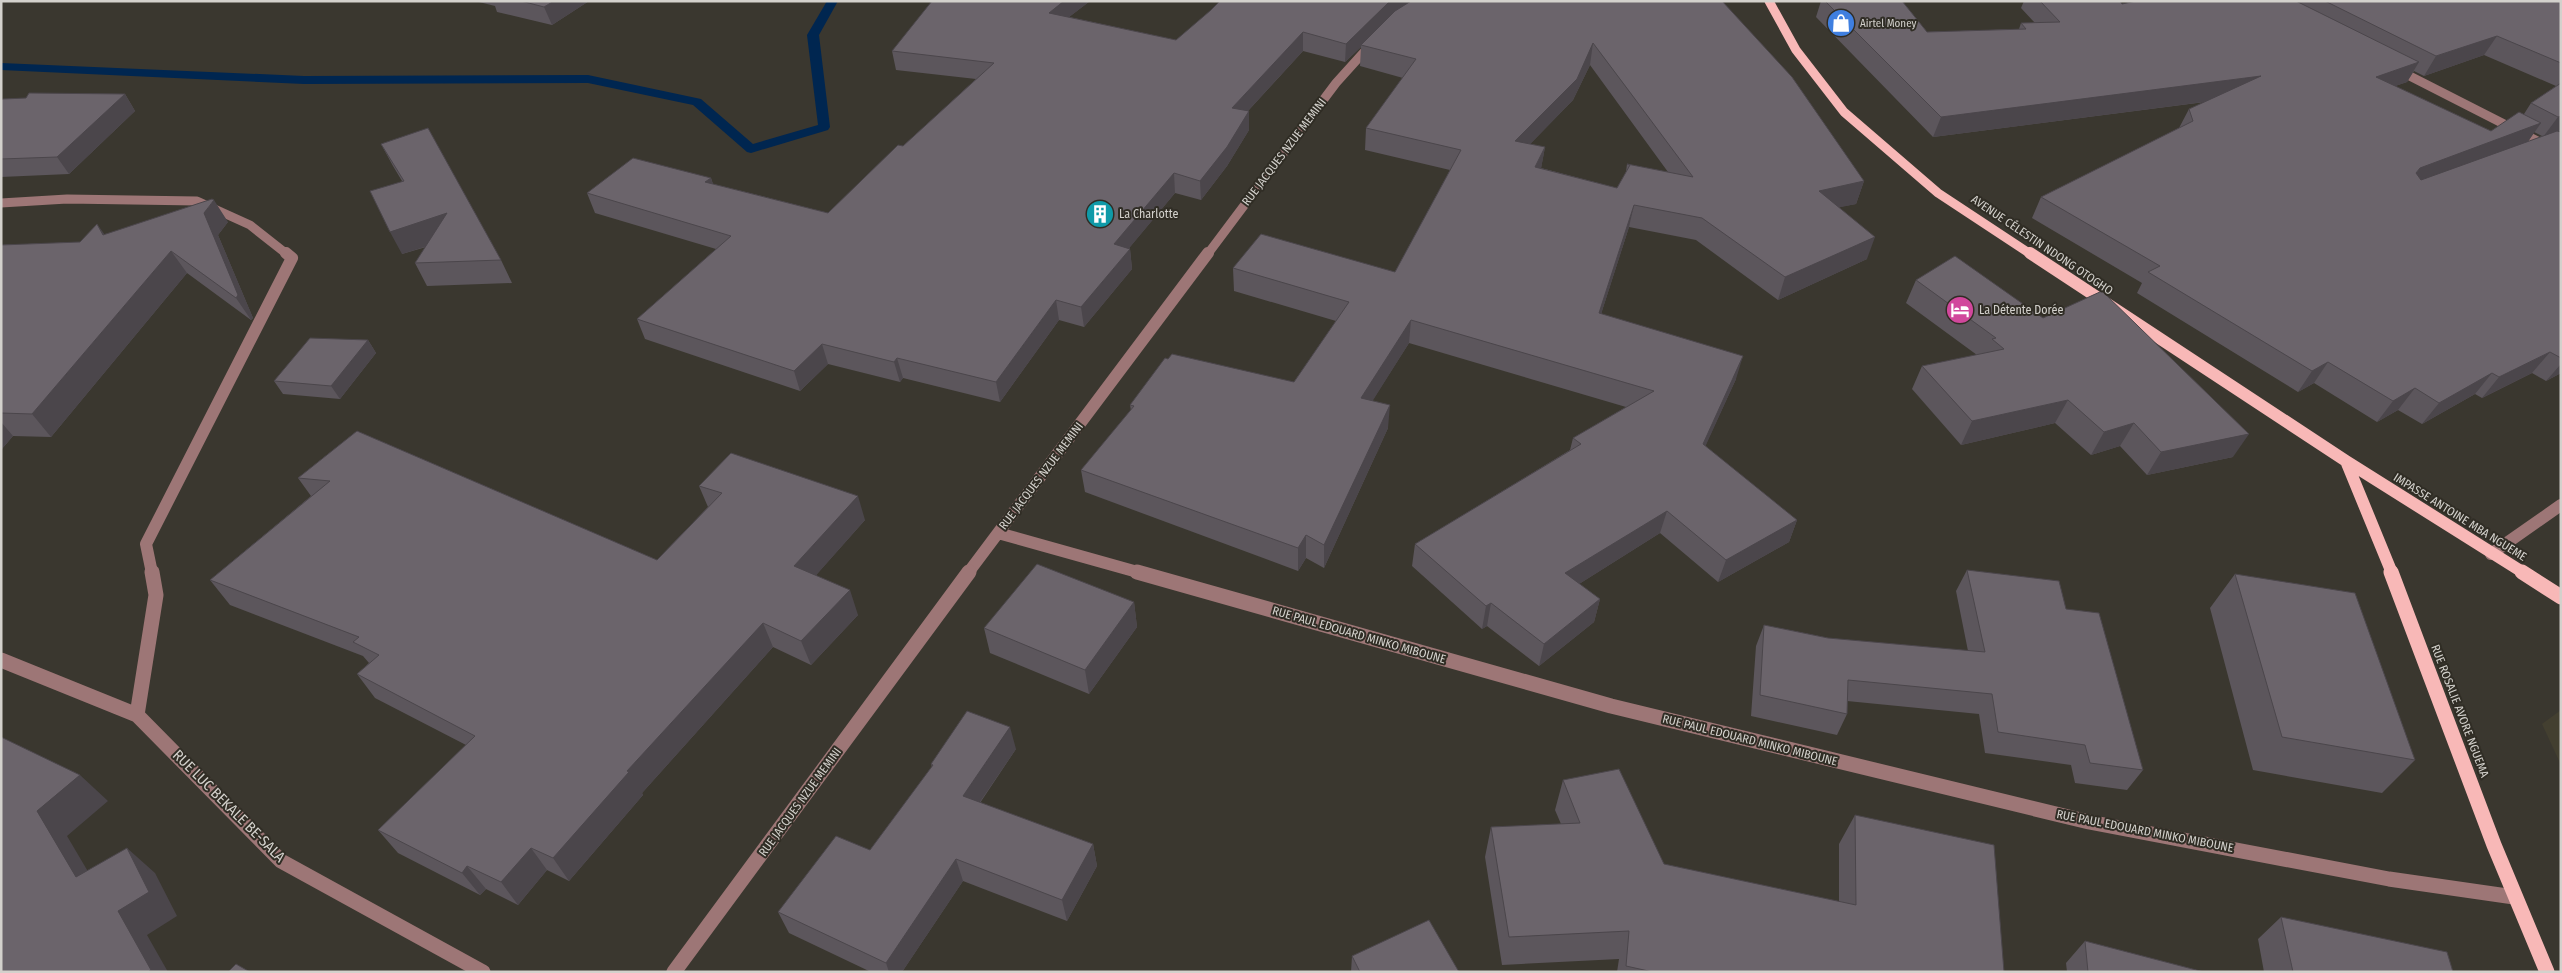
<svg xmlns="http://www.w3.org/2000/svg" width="2562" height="973" viewBox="0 0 2562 973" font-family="'Fira Sans Condensed',sans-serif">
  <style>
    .built { fill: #433f30 }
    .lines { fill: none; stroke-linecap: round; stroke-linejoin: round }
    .stream { fill: #002650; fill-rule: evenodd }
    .minor-far2 { stroke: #9d7676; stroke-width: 9 }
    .minor-far1 { stroke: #9d7676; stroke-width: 12 }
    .minor { stroke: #9d7676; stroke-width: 15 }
    .major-far2 { stroke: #f8b8b7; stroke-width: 9 }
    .major-far1 { stroke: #f8b8b7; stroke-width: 12 }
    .major { stroke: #f8b8b7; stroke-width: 15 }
    .wall { fill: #5c565c; fill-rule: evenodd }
    .shaded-wall { fill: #4b464b }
    .building { fill: #6b646b; stroke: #4b464b; fill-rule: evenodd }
    .labels { text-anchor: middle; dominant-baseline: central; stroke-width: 4; stroke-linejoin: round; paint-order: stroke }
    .far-poi-label { font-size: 11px; fill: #d3d1cc; stroke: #302d25; text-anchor: start }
    .street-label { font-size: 12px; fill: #d3d1cc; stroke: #302d25 }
    .poi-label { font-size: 12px; fill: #d3d1cc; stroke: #302d25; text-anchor: start }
    .near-street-label { font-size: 15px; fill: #d3d1cc; stroke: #302d25 }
  </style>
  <rect width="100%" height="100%" fill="#3a372f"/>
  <path class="built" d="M2561 710V765L2542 724Z"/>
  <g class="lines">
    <path class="stream" d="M827 1H838L819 35 830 127 828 130 751 153 747 152 693 105 588 83 304 84 1 70V63L304 76 588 75 701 99 753 144 818 125 807 35Z"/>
    <path class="minor-far2" d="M2396 69 2561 153
      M1 203 67 199 197 201 250 225 288 255
      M1207 255 1336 83 1373 42"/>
    <path class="minor-far1" d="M998 533 1141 573
      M2491 554 2561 505
      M152 573 146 544 292 258 286 253
      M968 573 1208 253"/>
    <path class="minor" d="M1137 572 1611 706 2089 822 2389 879 2514 897
      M1 660 137 715 281 861 483 972
      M137 715 156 595 152 572
      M674 972 969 572"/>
    <path class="major-far2" d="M1769 1 1796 50 1844 112 1938 193 2032 255"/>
    <path class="major-far1" d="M2030 253 2346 461 2524 573
      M2346 461 2392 573"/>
    <path class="major" d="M2391 572 2494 845 2547 972
      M2522 572 2561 597"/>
  </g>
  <path class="wall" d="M475 1H589L552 25 497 12 495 6Z
    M1090 1 1069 17 1176 40 1722 1 1864 181 1856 204 1839 207 1867 259 1778 300 1696 240 1629 227 1601 314 1736 379 1705 446 1797 520 1789 542 1718 582 1660 533 1579 584 1600 599 1594 622 1539 666 1487 626 1482 629 1412 566 1415 544 1570 450 1573 438 1626 407 1409 343 1372 401 1388 428 1324 568 1306 558 1298 571 1085 492 1081 470 1131 411 1130 405 1294 382 1336 321 1234 291 1233 268 1395 272 1450 170 1365 150 1366 128 1403 78 1360 66 1361 47 1345 62 1303 51 1248 111 1249 130 1227 166 1201 200 1175 193 1129 248 1130 249 1132 269 1084 327 1059 320 1000 402 903 378 900 382 828 364 800 391 645 339 637 319 716 249 595 213 587 193 711 178 713 184 828 213 903 146 976 79 896 70 892 51ZM1590 65 1668 172 1627 164 1626 172 1617 188 1541 168 1545 147 1530 144 1573 100Z
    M1821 1H1902L1927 32 2019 29 2021 23H2035L2021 8 2024 1H2120L2122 4 2136 1H2561V131H2558L2561 132V373L2546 381 2532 373 2482 398 2475 394 2422 424 2398 410 2377 422 2314 383 2298 392 2137 293 2142 283 2032 218 2041 197 2179 128 2189 109 2205 102 1933 137 1816 17ZM2484 55 2556 86 2531 103 2524 114 2491 131 2395 86 2407 82 2414 71 2424 76ZM2534 132 2542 136 2528 142Z
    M125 94 135 111 69 174 1 177V100Z
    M381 144 501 260 512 283 427 286 415 263 426 247 402 254V181L393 166Z
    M228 222 218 235 253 318 251 320 187 273 51 437 13 436 1 450V245L80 242 105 234Z
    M1916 280 2233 457 2147 475 2120 446 2091 455 2055 423 1961 445 1912 389 1922 366 1977 355 1906 303Z
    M368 340 376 353 340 399 283 394 274 381Z
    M357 431 657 560 708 507 699 486 865 520 816 575 858 615 811 665 773 647 642 793 643 795 569 881 547 870 518 905 486 889 480 895 398 853 378 830 466 745 375 698 357 674 369 663 363 656 230 605 210 580 311 496 298 478Z
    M1967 570 2066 609 2143 770 2127 790 2075 783 2071 765 1985 753 1979 714 1847 701V714L1837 735 1751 716 1756 646 1764 625 1828 638 1968 651 1956 591Z
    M2235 574 2415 760 2382 793 2253 770 2210 608Z
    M1134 602 1137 627 1089 694 990 653 984 628Z
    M1016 749 980 803 1093 844 1097 866 1067 921 963 881 902 972H871L789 933 778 912 870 850 932 767 931 764Z
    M1563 780 1664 864 1839 902V844L1855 815 2004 972H1617L1619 959 1502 965 1485 857 1491 827 1561 824 1555 810Z
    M2281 917 2453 972H2264L2258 939Z
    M2085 941 2204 972H2067L2066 963Z
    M1352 956 1459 972H1351Z"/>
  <path class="shaded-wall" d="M554 1H589L552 25 544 7Z
    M1064 1H1090L1051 31 1049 13Z
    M1390 1H1412L1361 45V47L1345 62 1346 44 1387 4Z
    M1303 32V51L1233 127 1232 108Z
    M2497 36 2484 55 2424 76 2436 56Z
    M1593 43 1590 65 1573 100 1512 163 1515 141Z
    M2419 62 2407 82 2364 97 2376 77Z
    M2261 76 2250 96 1933 137 1941 117Z
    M125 94 135 111 69 174 57 157Z
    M1249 111V130L1227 166 1201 200 1200 181Z
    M2561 116V128L2559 131 2543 137 2558 117Z
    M2541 123 2527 143 2403 193 2420 168Z
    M1545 147 1541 169 1535 167Z
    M1174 173 1175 193 1116 264 1114 244Z
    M711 178 717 198 705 182Z
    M1864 181 1856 204 1812 213 1819 191Z
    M214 200 228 222 218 235 253 318 251 320 236 298 204 213Z
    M1634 205 1629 227 1594 336 1599 313Z
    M447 213 459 236 402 254 390 232Z
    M97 224 113 246 103 235Z
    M1875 237 1867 259 1778 300 1785 277Z
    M1130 249 1132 269 1084 327 1081 307Z
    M171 251 187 273 51 437 32 414Z
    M1056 300 1059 320 1000 402 996 382Z
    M1411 320 1409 343 1360 421 1361 398Z
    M368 340 376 353 340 399 331 386Z
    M822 344 828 364 800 391 794 371Z
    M2550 352 2532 373 2482 398 2499 377Z
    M1743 356 1736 379 1696 467 1703 444Z
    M897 358 903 378 900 382 894 362Z
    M2328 362 2314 383 2298 392 2312 371Z
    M2561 364V373L2546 381Z
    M2492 373 2475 394 2422 424 2439 403Z
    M2415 388 2398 410 2377 422 2393 401Z
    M2068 400 2055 423 1961 445 1972 421Z
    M1390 405 1388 428 1324 568V545Z
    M1 422 13 436 1 450Z
    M2134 423 2120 446 2091 455 2104 432Z
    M2249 434 2233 457 2147 475 2161 452Z
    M858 496 865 520 803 590 794 566Z
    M1667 511 1660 533 1560 596 1565 573Z
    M1797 520 1789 542 1718 582 1726 560Z
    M1306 535V558L1298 571V548Z
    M850 590 858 615 811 665 801 641Z
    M1600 599 1594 622 1539 666 1544 644Z
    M1134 602 1137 627 1089 694 1085 670Z
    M1491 603 1487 626 1482 629 1486 606Z
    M763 623 773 647 642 793 643 795 569 881 553 858 627 771Z
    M1010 727 1016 749 969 818 963 796Z
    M80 775 108 801 67 836 106 902 76 877 37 811Z
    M1093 844 1097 866 1067 921 1062 900Z
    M127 848 155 873 177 916 147 935 168 972H148L118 911Z
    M531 848 547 870 518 905 501 882Z
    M956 859 963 881 902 972H889L886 963Z
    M467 866 486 889 480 895 462 873Z"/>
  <path class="building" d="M521 1H554L544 7Z
    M932 1H1064L1049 13 1176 40 1211 10 1220 1H1390L1387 4 1346 44 1303 32 1232 108 1249 111 1227 147 1200 181 1174 173 1114 244 1130 249 1081 307 1056 300 996 382 897 358 894 362 822 344 794 371 637 319 731 236 587 193 633 158 711 178 705 182 828 213 898 145 903 146 994 63 892 51Z
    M1411 1H1722L1792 77 1864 181 1819 191 1875 237 1785 277 1702 218 1634 205 1599 313 1743 356 1703 444 1797 520 1726 560 1667 511 1565 573 1600 599 1544 644 1491 603 1486 606 1415 544 1581 444 1573 438 1654 391 1411 320 1361 398 1390 405 1324 545 1306 535 1298 548 1081 470 1134 406 1130 405 1165 358 1168 359 1172 354 1294 382 1349 302 1233 268 1261 234 1395 272 1461 150 1366 128 1416 59 1361 45 1395 11ZM1593 43 1632 95 1693 177 1627 164 1630 165 1617 188 1535 167 1545 147 1515 141 1577 79Z
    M1825 1H1902L1927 32 2026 29 2021 23 2060 22 2040 1H2120L2122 4 2136 1H2296L2419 62 2376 77 2491 131 2519 112 2541 123 2420 168 2416 173 2421 180 2557 131 2561 132V358L2550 352 2499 377 2492 373 2439 403 2415 388 2393 401 2328 362 2312 371 2148 272 2160 266 2041 197 2193 121 2189 109 2261 76 1941 117Z
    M2325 1H2561V63L2497 36 2436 56Z
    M2561 83V116L2558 117 2531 103Z
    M29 93 125 94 57 157 1 159V100L3 99 26 98Z
    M428 128 501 260 415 263 447 213 390 232 370 191 404 181 381 144Z
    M212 199 214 200 204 213 238 295 236 298 171 251 32 414 1 413V245L80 242 97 224 103 235Z
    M1955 256 2043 318 2102 291 2249 434 2161 452 2134 423 2104 432 2068 400 1972 421 1922 366 2004 349 1992 339 1996 338 1916 280Z
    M310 338 368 340 331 386 274 381Z
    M357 431 657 560 722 493 699 486 731 453 858 496 794 566 850 590 801 641 763 623 627 771 629 772 553 858 531 848 501 882 467 866 462 873 378 830 475 736 357 674 379 655 353 642 359 637 210 580 330 481 298 478Z
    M1037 564 1134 602 1085 670 984 628Z
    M1967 570 2059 581 2066 609 2099 613 2143 770 2090 763 2085 745 1998 732 1992 694 1848 680 1847 714 1760 695 1764 625 1828 638 1985 652Z
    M2235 574 2355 593 2415 760 2282 737Z
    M967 711 1010 727 963 796 1093 844 1062 900 956 859 886 963 778 912 836 836 870 850 933 765 931 764Z
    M1 737 80 775 37 811 76 877 127 848 149 892 118 911 151 970 148 972H1Z
    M1619 769 1664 864 1856 905 1855 815 1994 845 2004 972H1653L1626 966 1629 931 1509 937 1491 827 1580 823 1563 780Z
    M2281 917 2447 952 2453 972H2293Z
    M1429 920 1459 972H1360L1352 956Z
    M2085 941 2204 972H2088Z
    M236 964 250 972H228Z"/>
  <defs>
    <symbol id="shop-disc" viewBox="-11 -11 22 22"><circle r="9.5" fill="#3f7fe0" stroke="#302d25"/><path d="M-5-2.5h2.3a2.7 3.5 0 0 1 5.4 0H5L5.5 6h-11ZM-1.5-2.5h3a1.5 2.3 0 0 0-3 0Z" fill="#fff"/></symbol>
    <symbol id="building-disc" viewBox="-11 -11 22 22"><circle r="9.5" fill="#0f9aa8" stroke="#302d25"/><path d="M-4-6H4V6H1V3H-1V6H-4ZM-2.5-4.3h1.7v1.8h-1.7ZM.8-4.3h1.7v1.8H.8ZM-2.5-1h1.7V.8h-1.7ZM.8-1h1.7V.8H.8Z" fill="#fff"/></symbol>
    <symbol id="hotel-disc" viewBox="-11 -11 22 22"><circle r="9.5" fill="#d1479c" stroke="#302d25"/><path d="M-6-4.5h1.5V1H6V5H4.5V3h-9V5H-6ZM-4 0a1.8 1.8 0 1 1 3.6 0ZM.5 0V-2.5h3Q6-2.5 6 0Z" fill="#fff"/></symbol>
  </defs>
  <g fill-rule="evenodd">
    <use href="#shop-disc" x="1825" y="7" width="32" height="32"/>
    <use href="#building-disc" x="1084" y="198" width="32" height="32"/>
    <use href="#hotel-disc" x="1944" y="294" width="32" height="32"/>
  </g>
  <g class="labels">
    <g class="far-poi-label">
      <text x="1860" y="23">Airtel Money</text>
    </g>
    <g class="street-label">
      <text transform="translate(1284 152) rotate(-53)">RUE JACQUES NZUE MEMINI</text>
      <text transform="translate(2042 245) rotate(34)">AVENUE CÉLESTIN NDONG OTOGHO</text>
      <text transform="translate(1041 476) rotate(-53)">RUE JACQUES NZUE MEMINI</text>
      <text transform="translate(2460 517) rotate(32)">IMPASSE ANTOINE MBA NGUEME</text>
      <text transform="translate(1359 635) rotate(16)">RUE PAUL EDOUARD MINKO MIBOUNE</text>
      <text transform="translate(2460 711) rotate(69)">RUE ROSALIE AVORE NGUEMA</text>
      <text transform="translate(1750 740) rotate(14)">RUE PAUL EDOUARD MINKO MIBOUNE</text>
      <text transform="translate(800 802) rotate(-54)">RUE JACQUES NZUE MEMINI</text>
      <text transform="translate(2145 831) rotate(11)">RUE PAUL EDOUARD MINKO MIBOUNE</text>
    </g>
    <g class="poi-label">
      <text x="1119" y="214">La Charlotte</text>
      <text x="1979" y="310">La Détente Dorée</text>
    </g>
    <g class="near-street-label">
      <text transform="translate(229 806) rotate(45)">RUE LUC BEKALE BE-SALA</text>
    </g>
  </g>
  <rect width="2562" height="973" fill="none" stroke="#d3d1cc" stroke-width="5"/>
</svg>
